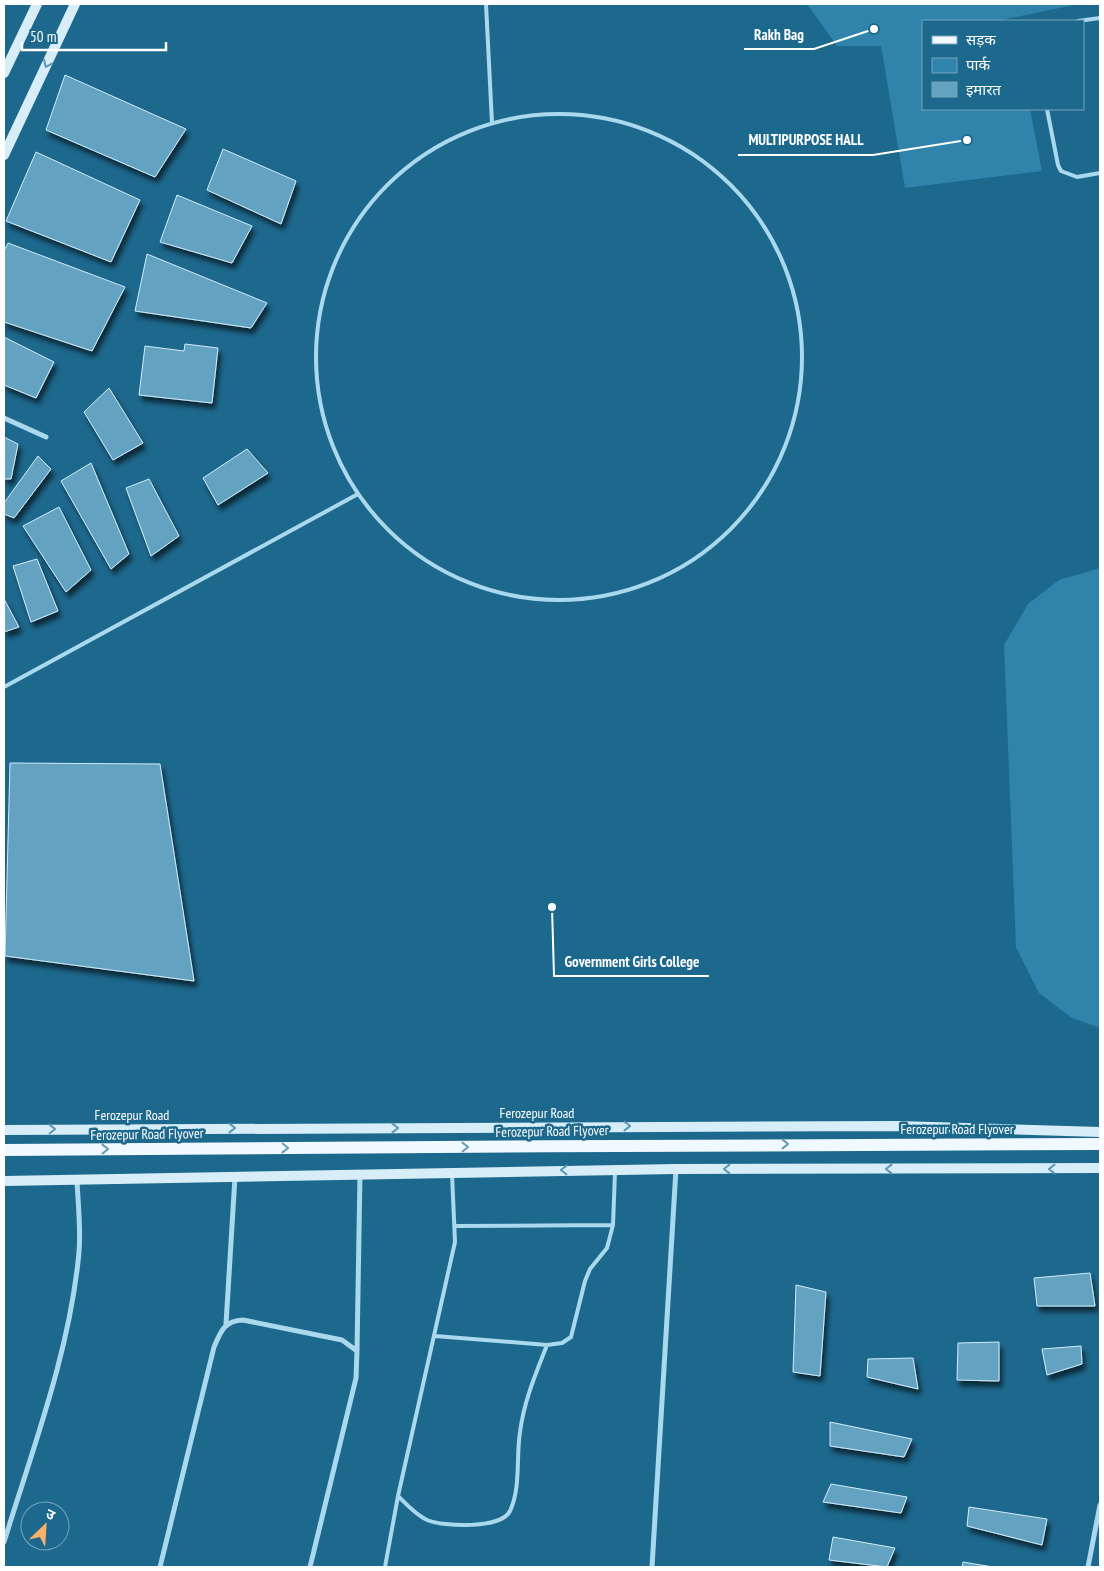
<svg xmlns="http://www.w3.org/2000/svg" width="1104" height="1571" viewBox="0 0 1104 1571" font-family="'PT Sans Narrow','Noto Sans Devanagari',sans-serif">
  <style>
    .green { fill: #3084ab }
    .building { fill: #63a2c1; stroke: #d0ecf9; filter: url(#shadow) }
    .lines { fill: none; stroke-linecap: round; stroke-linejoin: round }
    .service { stroke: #aad8ed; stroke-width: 4 }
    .minor { stroke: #aad8ed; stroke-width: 5 }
    .secondary { stroke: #d7eef9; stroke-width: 10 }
    .primary { stroke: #f0f9ff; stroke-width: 12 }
    .oneway { stroke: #5e97b3 }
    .oneway2 { stroke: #679bb5 }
    .labels { text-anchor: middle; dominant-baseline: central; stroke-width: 5; stroke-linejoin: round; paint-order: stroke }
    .street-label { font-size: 14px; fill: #fff; stroke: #1d688d }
    .leader { fill: none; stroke: #fff; stroke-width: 2 }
    .callout-dot { fill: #fff; stroke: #1d688d; stroke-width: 2 }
    .callout-label { font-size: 15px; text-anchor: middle; font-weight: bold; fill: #fff; stroke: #1d688d; stroke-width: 5; stroke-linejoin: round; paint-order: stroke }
  </style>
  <defs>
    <filter id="shadow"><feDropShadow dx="3" dy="5.5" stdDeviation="2.5" flood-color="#0009"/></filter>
  </defs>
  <rect width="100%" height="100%" fill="#1d688d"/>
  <path class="green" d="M807 4H1079L996 21H923V109H1030L1042 171 905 188 881 46H837Z
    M1100 568V1028L1072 1018 1039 993 1016 947 1004 645 1028 604 1059 580Z"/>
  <path class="building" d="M65 75 186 129 155 177 46 130Z
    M223 149 296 181 281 224 207 190Z
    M36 152 140 200 111 262 6 221Z
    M177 195 252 226 232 263 160 242Z
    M8 243 125 287 92 351 4 322V251Z
    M147 254 267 303 251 328 135 311Z
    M4 337 54 362 36 398 4 385Z
    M185 344 218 348 212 403 139 395 145 346 184 351Z
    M109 388 143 443 113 460 84 412Z
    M4 437 18 444 11 479H4Z
    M247 449 268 473 218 505 203 478Z
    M38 456 51 469 14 518 4 514V503Z
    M91 463 129 554 111 569 61 481Z
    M149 479 179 536 151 556 126 488Z
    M59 507 91 570 66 592 23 526Z
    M37 559 58 611 31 622 13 566Z
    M4 599 19 627 4 632Z
    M10 763 160 764 194 981 5 956Z
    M1090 1273 1095 1306H1037L1034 1278Z
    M796 1285 826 1292 820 1376 793 1372Z
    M999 1342V1381L957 1380 958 1343Z
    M1081 1346 1082 1364 1047 1375 1042 1349Z
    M913 1358 918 1389 867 1377 868 1359Z
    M830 1422 912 1439 904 1457 830 1446Z
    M831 1484 907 1497 901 1513 823 1502Z
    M969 1507 1047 1519 1042 1545 967 1526Z
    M833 1537 895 1548 887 1567 829 1560Z
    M963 1562 993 1567H962Z"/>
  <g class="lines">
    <path class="service" d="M486 4 492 123
      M1078 21 1100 18
      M1047 109 1058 165 1061 171 1077 177 1100 173
      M316 357a243 243 0 1 1 486 0a243 243 0 1 1-486 0Z
      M4 687 358 494
      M452 1174 455 1242 398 1496C407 1505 416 1515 427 1520 444 1527 501 1529 510 1511 521 1488 516 1456 520 1432 524 1401 536 1373 547 1345L562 1343 571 1337 585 1281 590 1269 607 1248 613 1225
      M455 1226 613 1225 615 1172
      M435 1336 547 1345
      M385 1567 398 1496"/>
    <path class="minor" d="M4 418 46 437
      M226 1324 235 1177
      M357 1351 360 1174
      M4 1542C33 1448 70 1351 79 1252 81 1229 78 1204 77 1180
      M160 1567 214 1347C221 1331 224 1321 243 1320L342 1340 357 1351 356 1378 310 1567
      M652 1567 676 1169
      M1088 1567 1100 1505"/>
    <path class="secondary" d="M4 73 37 4
      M4 155 75 4
      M4 1130 898 1126 1100 1132
      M4 1181 676 1169 1100 1168"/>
    <path class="primary" d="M4 1150C369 1149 735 1143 1100 1144"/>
  </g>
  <defs><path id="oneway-chevron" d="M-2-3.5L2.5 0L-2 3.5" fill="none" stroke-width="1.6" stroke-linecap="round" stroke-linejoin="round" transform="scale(1.25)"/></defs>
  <g class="oneway">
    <use href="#oneway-chevron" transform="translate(47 64) rotate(115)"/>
    <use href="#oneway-chevron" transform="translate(627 1126)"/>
    <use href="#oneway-chevron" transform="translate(232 1128)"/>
    <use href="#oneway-chevron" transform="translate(395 1128)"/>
    <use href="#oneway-chevron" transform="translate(52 1129) rotate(-1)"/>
    <use href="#oneway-chevron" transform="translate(727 1169) rotate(180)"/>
    <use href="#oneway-chevron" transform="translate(889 1169) rotate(180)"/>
    <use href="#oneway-chevron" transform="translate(1052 1169) rotate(180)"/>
    <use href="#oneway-chevron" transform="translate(564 1170) rotate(180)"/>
  </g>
  <g class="oneway2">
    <use href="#oneway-chevron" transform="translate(785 1144)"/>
    <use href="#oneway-chevron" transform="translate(465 1147) rotate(-1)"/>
    <use href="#oneway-chevron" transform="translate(285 1148) rotate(1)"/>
    <use href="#oneway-chevron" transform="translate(105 1149) rotate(-1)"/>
  </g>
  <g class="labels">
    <g class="street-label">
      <text x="537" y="1113">Ferozepur Road</text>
      <text x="132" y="1115">Ferozepur Road</text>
      <text x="957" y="1129">Ferozepur Road Flyover</text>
      <text transform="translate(552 1131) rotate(-1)">Ferozepur Road Flyover</text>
      <text transform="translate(147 1134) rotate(-1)">Ferozepur Road Flyover</text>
    </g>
  </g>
  <path class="leader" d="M874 29L814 49H744M967 140L873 155H738M552 907L554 976H709"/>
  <g class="callout-dot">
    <circle cx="874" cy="29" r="5"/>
    <circle cx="967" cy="140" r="5"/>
    <circle cx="552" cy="907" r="5"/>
  </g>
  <g class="callout-label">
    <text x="779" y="40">Rakh Bag</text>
    <text x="806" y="145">MULTIPURPOSE HALL</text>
    <text x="632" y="967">Government Girls College</text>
  </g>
  <rect width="1104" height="1571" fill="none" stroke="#ffffff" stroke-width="10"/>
  <rect x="922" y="20" width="162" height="90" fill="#1d688d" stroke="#77a4bb"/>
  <rect x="932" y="36" width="25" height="8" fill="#f0f9ff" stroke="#77a4bb"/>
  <text x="966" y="45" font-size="15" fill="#ffffff">सड़क</text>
  <rect x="932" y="58" width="25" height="15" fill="#3084ab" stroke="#77a4bb"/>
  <text x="966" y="70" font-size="15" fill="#ffffff">पार्क</text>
  <rect x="932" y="82" width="25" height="15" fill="#63a2c1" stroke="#77a4bb"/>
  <text x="966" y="95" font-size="15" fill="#ffffff">इमारत</text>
  <g transform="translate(45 1526) rotate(25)"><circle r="24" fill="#1d688d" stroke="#77a4bb"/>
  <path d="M0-4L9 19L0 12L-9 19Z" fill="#fdb068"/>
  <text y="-8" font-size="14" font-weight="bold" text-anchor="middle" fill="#ffffff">उ</text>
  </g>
  <path d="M22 42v8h144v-8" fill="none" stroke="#ffffff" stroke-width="2.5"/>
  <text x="30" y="42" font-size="15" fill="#ffffff" stroke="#1d688d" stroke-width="4" paint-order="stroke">50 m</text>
</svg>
